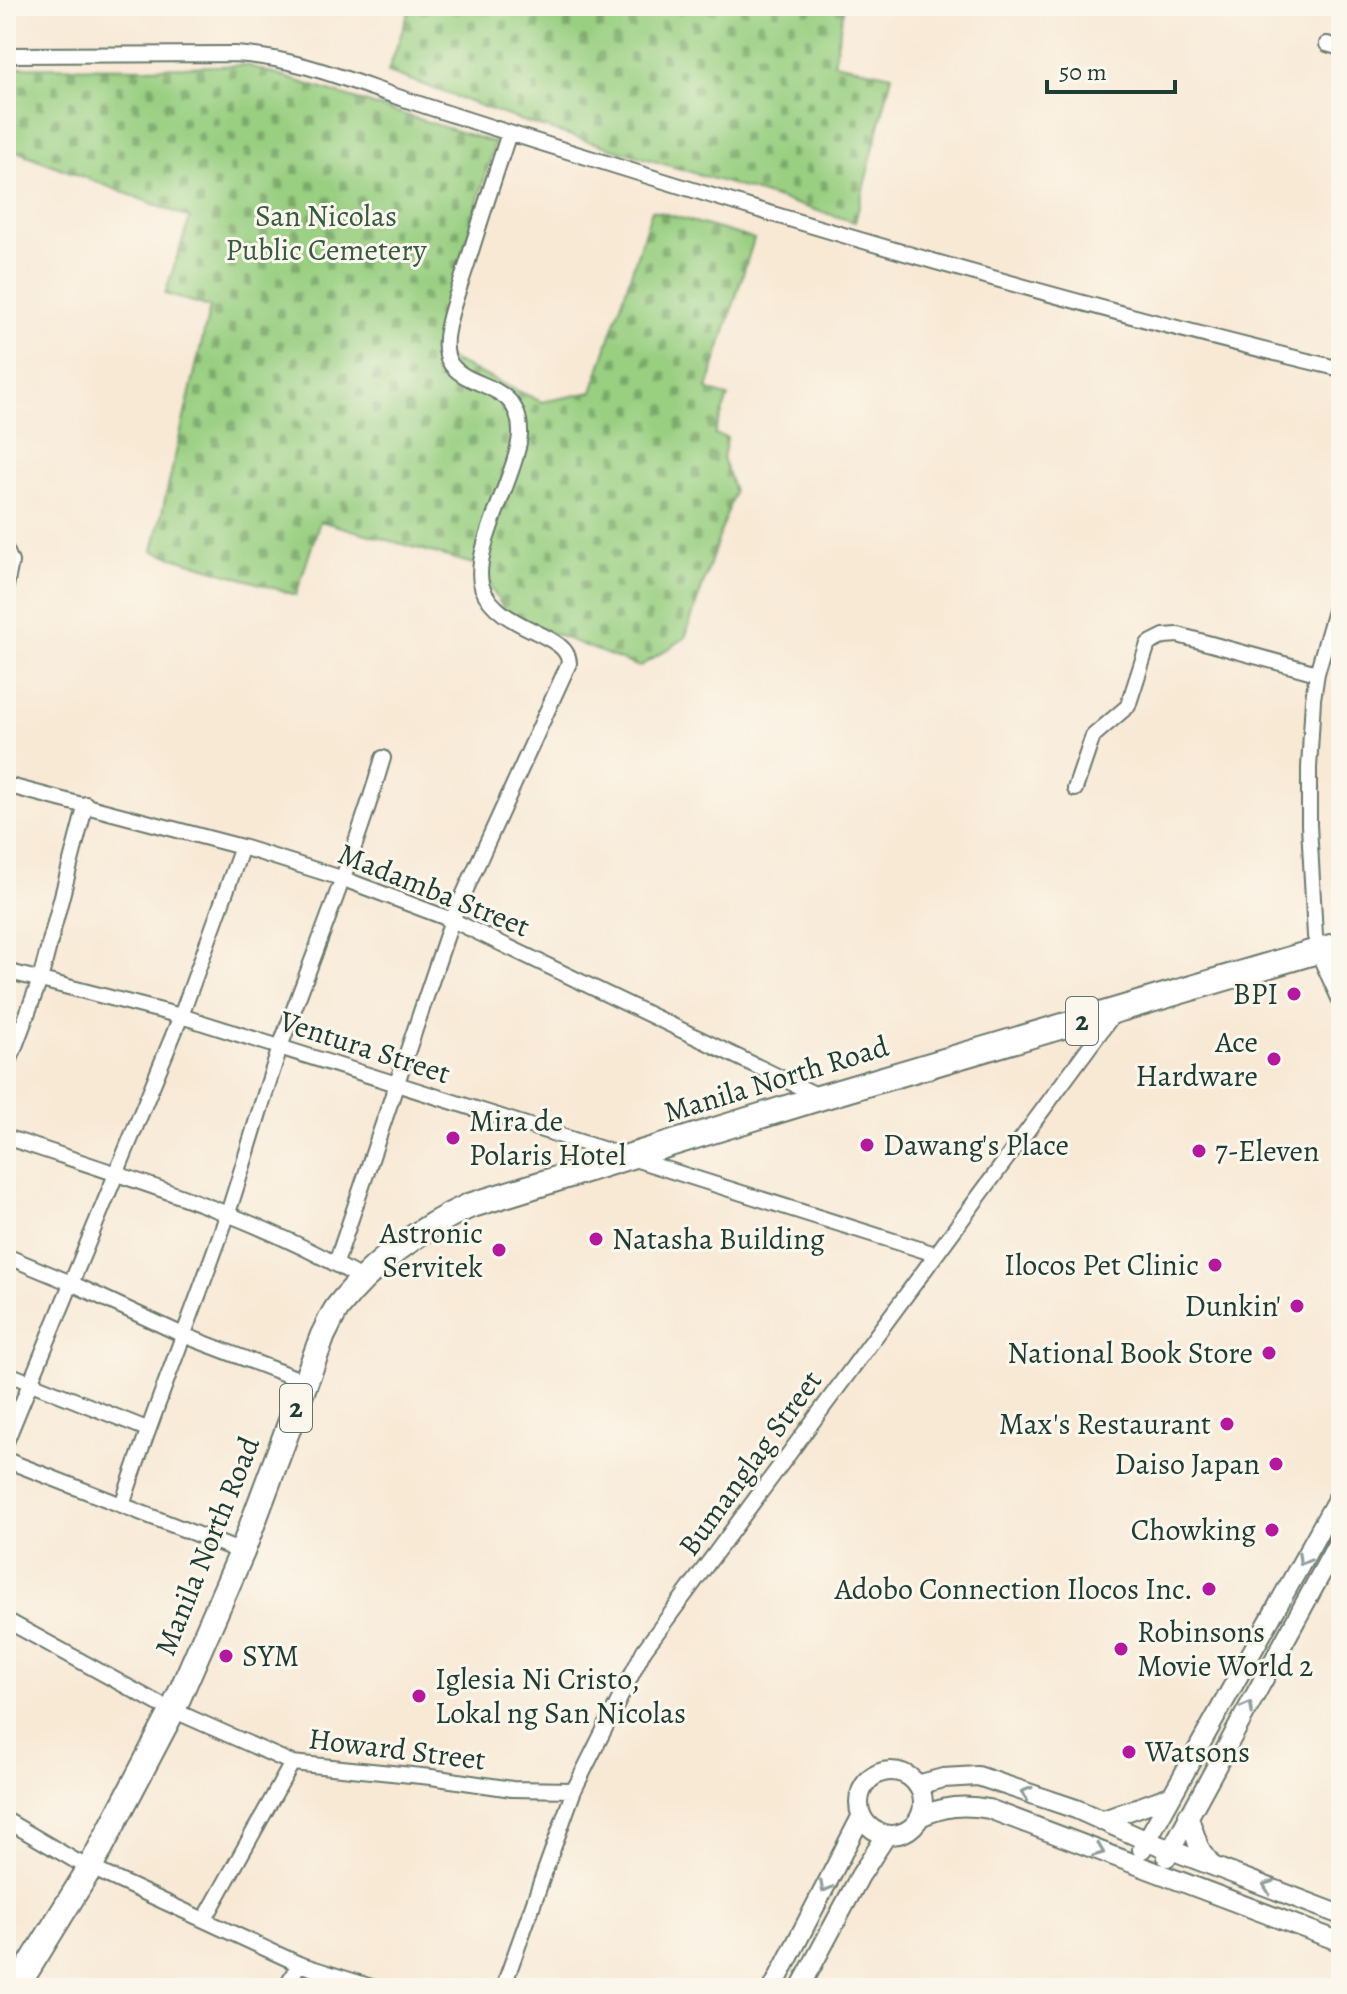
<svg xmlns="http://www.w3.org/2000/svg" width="1347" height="1994" viewBox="0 0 1347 1994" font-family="Alegreya,serif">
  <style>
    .cemetery { fill: url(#cemetery-stones); stroke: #5c865a; stroke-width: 2 }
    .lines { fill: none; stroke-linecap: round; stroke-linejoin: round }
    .minor-casing { stroke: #6b796c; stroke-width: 18 }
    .tertiary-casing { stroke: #6b796c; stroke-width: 22 }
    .trunk-casing { stroke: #6b796c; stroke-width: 28 }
    .minor { stroke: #fff; stroke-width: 14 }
    .tertiary { stroke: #fff; stroke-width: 18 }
    .trunk { stroke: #fff; stroke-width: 24 }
    .oneway { stroke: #8f9e9a }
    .poi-dot { fill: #b5179e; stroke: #fbf7ec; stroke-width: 3 }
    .labels { text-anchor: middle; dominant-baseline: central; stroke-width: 6; stroke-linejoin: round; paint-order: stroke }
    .shield { fill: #fbf7ec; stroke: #61756b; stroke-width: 2 }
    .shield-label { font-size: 28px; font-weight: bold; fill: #1f3d34 }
    .park-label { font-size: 30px; fill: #375a43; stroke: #fbf7ec }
    .street-label { font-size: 30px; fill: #1f3d34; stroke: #fbf7ec }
    .poi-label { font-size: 30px; fill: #1f3d34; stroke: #fbf7ec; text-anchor: end }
  </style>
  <defs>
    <pattern id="cemetery-stones" width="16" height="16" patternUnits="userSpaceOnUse" patternTransform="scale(2)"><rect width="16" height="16" fill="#99cf81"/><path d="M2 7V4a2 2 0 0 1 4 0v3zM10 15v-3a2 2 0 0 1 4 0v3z" fill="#7ca96a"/></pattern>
  </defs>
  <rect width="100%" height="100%" fill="#fbf7ec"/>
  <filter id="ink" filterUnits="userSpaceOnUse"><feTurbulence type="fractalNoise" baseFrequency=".0125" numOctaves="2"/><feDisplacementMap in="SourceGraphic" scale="16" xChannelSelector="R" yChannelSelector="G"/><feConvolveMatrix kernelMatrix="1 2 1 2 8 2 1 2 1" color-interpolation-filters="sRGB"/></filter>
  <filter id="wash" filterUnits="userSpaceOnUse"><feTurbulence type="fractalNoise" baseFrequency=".006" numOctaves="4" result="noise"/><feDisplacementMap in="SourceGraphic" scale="32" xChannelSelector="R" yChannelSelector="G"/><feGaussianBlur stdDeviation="1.8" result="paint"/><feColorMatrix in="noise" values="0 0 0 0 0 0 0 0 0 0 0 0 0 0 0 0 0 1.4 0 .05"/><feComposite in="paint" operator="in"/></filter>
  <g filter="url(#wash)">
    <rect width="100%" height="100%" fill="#f8e9d5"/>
    <path class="cemetery" d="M411 6H844L834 63 892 75 855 222 519 120 388 72Z
      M246 65 495 143 434 352 542 402 592 392 652 210 754 239 707 389 728 397 714 434 727 438 723 458 734 492 685 638 639 667 508 616 477 565 320 521 296 595 153 551 210 307 165 294 190 218 6 147V67L148 68Z"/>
  </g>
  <g filter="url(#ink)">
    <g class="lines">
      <defs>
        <path id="minor" d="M1327 44 1341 48
          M6 55 235 54C292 57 345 79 398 97 468 120 537 142 606 163 849 239 1094 310 1341 369
          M6 550 11 562 6 586
          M6 785 242 847 341 878 452 920 821 1097
          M1075 789 1093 736 1128 706 1148 644 1164 636 1178 635 1317 673
          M1319 950 1315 936 1309 825V768L1313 699 1317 673 1341 590
          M6 971 181 1016 935 1254
          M6 1070 40 980 86 804
          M6 1137C127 1178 253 1214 364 1280
          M6 1256 71 1283 183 1335 306 1382
          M336 1263 452 920 569 663C569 632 498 631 482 587 470 552 517 475 520 435 522 379 465 391 449 361 445 353 445 340 447 331 451 307 461 284 468 261 481 218 495 176 509 133
          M6 1373 147 1429
          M6 1442 181 1016 242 847
          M6 1460 242 1552
          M122 1505C155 1406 194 1311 228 1213 247 1155 263 1096 283 1039 317 945 355 853 383 758
          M6 1620 157 1703 292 1763 431 1777 512 1789 574 1790
          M6 1820 74 1860 299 1964 375 1988
          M205 1919 292 1763
          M285 1988 299 1964
          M503 1988 574 1790 644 1650 1115 1012"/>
        <path id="tertiary" d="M1319 950 1341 998
          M859 1803a32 32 0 1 1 64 0a32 32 0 1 1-64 0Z
          M917 1785 943 1778 978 1776 1076 1809 1145 1840 1341 1915
          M1188 1815 1199 1847 1211 1864
          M920 1817C944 1806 963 1804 989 1809L1341 1942
          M1101 1821 1170 1796
          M1142 1849 1341 1492
          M1167 1857 1341 1537
          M773 1988 861 1817
          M800 1988 860 1876 886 1836"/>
        <path id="trunk" d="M16 1988 90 1868 173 1710 242 1552 323 1335C328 1326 332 1315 338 1307 370 1266 421 1227 469 1206L822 1097 1341 944"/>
      </defs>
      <use href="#minor" class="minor-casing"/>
      <use href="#tertiary" class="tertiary-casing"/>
      <use href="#trunk" class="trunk-casing"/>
      <use href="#minor" class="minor"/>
      <use href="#tertiary" class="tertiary"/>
      <use href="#trunk" class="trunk"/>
    </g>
    <defs><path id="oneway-chevron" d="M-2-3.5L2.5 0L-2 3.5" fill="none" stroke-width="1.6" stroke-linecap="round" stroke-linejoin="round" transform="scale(2)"/></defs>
    <g class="oneway">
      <use href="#oneway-chevron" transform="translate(1303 1560) rotate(119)"/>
      <use href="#oneway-chevron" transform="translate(1248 1707) rotate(-61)"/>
      <use href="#oneway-chevron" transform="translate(1026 1793) rotate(-162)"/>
      <use href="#oneway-chevron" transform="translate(1099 1851) rotate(22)"/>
      <use href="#oneway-chevron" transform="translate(1268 1886) rotate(-159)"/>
      <use href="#oneway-chevron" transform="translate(825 1887) rotate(118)"/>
    </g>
  </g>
  <g class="poi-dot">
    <circle cx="1294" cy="994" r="8"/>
    <circle cx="1274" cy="1059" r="8"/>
    <circle cx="453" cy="1138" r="8"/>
    <circle cx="867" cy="1145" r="8"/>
    <circle cx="1199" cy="1151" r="8"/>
    <circle cx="596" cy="1239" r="8"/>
    <circle cx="499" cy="1250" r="8"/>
    <circle cx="1215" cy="1265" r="8"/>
    <circle cx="1297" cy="1306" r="8"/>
    <circle cx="1269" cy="1353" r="8"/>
    <circle cx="1227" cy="1424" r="8"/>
    <circle cx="1276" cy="1464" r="8"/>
    <circle cx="1272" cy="1530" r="8"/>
    <circle cx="1209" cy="1589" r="8"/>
    <circle cx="1121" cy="1649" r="8"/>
    <circle cx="226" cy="1656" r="8"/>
    <circle cx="419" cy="1696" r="8"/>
    <circle cx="1129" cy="1752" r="8"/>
  </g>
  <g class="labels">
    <g class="shield">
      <rect x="1066" y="997" width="32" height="48" rx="6"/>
      <rect x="280" y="1384" width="32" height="48" rx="6"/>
    </g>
    <g class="shield-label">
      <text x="1082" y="1021">2</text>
      <text x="296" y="1408">2</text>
    </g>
    <g class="park-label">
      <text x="326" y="216">San Nicolas<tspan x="326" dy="34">Public Cemetery</tspan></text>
    </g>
    <g class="street-label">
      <text transform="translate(434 890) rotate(22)">Madamba Street</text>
      <text transform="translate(365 1047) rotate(18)">Ventura Street</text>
      <text transform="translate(776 1079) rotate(-17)">Manila North Road</text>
      <text transform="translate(750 1463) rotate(-54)">Bumanglag Street</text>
      <text transform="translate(207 1546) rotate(-68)">Manila North Road</text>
      <text transform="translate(397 1749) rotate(7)">Howard Street</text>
    </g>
    <g class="poi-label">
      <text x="1278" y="994">BPI</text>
      <text x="1258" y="1042">Ace<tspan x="1258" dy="34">Hardware</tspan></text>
      <text x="469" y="1121" text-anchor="start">Mira de<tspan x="469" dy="34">Polaris Hotel</tspan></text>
      <text x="883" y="1145" text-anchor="start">Dawang's Place</text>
      <text x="1215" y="1151" text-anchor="start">7-Eleven</text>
      <text x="483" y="1233">Astronic<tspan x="483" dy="34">Servitek</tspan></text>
      <text x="612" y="1239" text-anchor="start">Natasha Building</text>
      <text x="1199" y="1265">Ilocos Pet Clinic</text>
      <text x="1281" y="1306">Dunkin'</text>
      <text x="1253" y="1353">National Book Store</text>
      <text x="1211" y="1424">Max's Restaurant</text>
      <text x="1260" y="1464">Daiso Japan</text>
      <text x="1256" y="1530">Chowking</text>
      <text x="1193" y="1589">Adobo Connection Ilocos Inc.</text>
      <text x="1137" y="1632" text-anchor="start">Robinsons<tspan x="1137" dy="34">Movie World 2</tspan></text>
      <text x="242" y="1656" text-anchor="start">SYM</text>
      <text x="435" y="1679" text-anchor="start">Iglesia Ni Cristo,<tspan x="435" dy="34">Lokal ng San Nicolas</tspan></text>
      <text x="1145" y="1752" text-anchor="start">Watsons</text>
    </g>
  </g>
  <rect width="1347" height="1994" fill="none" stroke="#fbf7ec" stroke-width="32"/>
  <path d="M1047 80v12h128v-12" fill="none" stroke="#1f3d34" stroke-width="4"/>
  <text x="1059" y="80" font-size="24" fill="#1f3d34" stroke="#fbf7ec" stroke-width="6" paint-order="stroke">50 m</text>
</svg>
